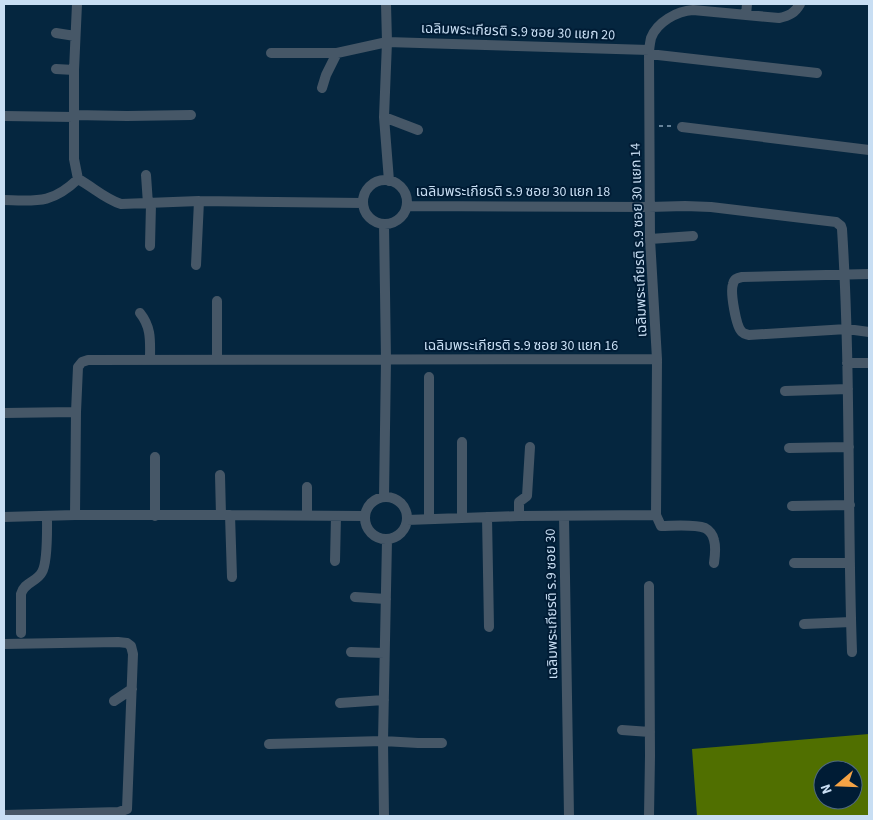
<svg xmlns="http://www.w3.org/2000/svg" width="873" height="820" viewBox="0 0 873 820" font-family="'Source Sans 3','Noto Sans Thai',sans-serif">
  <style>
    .water { fill: #506f00; fill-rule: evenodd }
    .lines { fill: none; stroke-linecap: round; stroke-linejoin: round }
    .path { stroke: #67839a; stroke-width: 2; stroke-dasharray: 4 4; stroke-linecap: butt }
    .minor { stroke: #465767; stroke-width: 10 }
    .labels { text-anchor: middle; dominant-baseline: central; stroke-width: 4; stroke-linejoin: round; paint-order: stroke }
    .street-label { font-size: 14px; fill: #c8def3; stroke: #001c35 }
  </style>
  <rect width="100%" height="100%" fill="#05263f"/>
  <path class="water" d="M869 734V816H697L692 749ZM823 770H853V800H823Z"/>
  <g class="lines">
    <path class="path" d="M659 126H672"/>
    <path class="minor" d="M77 4 74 70V159L78 179
      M386 4 387 42 384 117 389 181
      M746 15 747 4
      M56 33 75 36
      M271 53H337L387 42 649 50
      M649 54 817 73
      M56 69 74 70
      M322 88 326 75 337 53
      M74 115 127 116 191 115
      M4 116 74 117
      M384 117 418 130
      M682 127 869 150
      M146 175 148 204
      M78 179C93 187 105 199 121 204L199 201 363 203
      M363 202a22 22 0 1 1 44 0a22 22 0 1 1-44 0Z
      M4 200C37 201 52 204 78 179
      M407 206 649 207 685 206 711 207 836 222 841 226 842 229C851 370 847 511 852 652
      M650 239 693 236
      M150 246 151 204
      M196 265 199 201
      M869 274 742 277C737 278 734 279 733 284 730 292 736 327 742 332 744 334 746 334 749 335L847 329 869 332
      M217 301V360
      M140 313C152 328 150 342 150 360
      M847 363H869
      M429 377V519
      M785 391 848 389
      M4 413 76 412
      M462 442V517
      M789 448 849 447
      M220 475 221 515
      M365 518a21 21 0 1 1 42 0a21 21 0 1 1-42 0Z
      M384 497 386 360 384 224
      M792 506 850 505
      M75 515 76 412 78 367 82 362 88 360 657 359
      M230 515 232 577
      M307 515V487
      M656 515 661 526C673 526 694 524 705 528 709 530 713 535 714 540 716 547 715 556 714 563
      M155 516V457
      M519 516V502L527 496 530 447
      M4 517 75 515H230L365 516
      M487 517 489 627
      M564 517 569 816
      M407 520 519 516 656 515 657 359 650 239 649 54C649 49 650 43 651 38 657 22 677 11 693 10L779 18C789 16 795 13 800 4
      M335 561 336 516
      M794 563H850
      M355 597 386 599
      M804 624 851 622
      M21 633V594C24 582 37 582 42 572 48 562 47 528 47 516
      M4 644 118 642 127 643 131 646 133 654 127 809 119 812 4 815
      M351 652 384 653
      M114 701 132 689
      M340 703 384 700
      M622 730 650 732
      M269 744 383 741 387 540
      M384 816 383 741 418 743H442
      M649 816 650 756 649 586"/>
  </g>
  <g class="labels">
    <g class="street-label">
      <text transform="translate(518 32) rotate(2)">เฉลิมพระเกียรติ ร.9 ซอย 30 แยก 20</text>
      <text x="513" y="192">เฉลิมพระเกียรติ ร.9 ซอย 30 แยก 18</text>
      <text transform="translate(639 240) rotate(-92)">เฉลิมพระเกียรติ ร.9 ซอย 30 แยก 14</text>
      <text x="521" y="346">เฉลิมพระเกียรติ ร.9 ซอย 30 แยก 16</text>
      <text transform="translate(552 604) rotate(-91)">เฉลิมพระเกียรติ ร.9 ซอย 30</text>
    </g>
  </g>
  <rect width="873" height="820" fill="none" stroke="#c8def3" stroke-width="10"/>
  <g transform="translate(838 785) rotate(251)"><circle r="24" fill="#001c35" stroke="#506a81"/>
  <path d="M0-4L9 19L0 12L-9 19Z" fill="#f5a345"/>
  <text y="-8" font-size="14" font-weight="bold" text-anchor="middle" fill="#c8def3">N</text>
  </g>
</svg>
